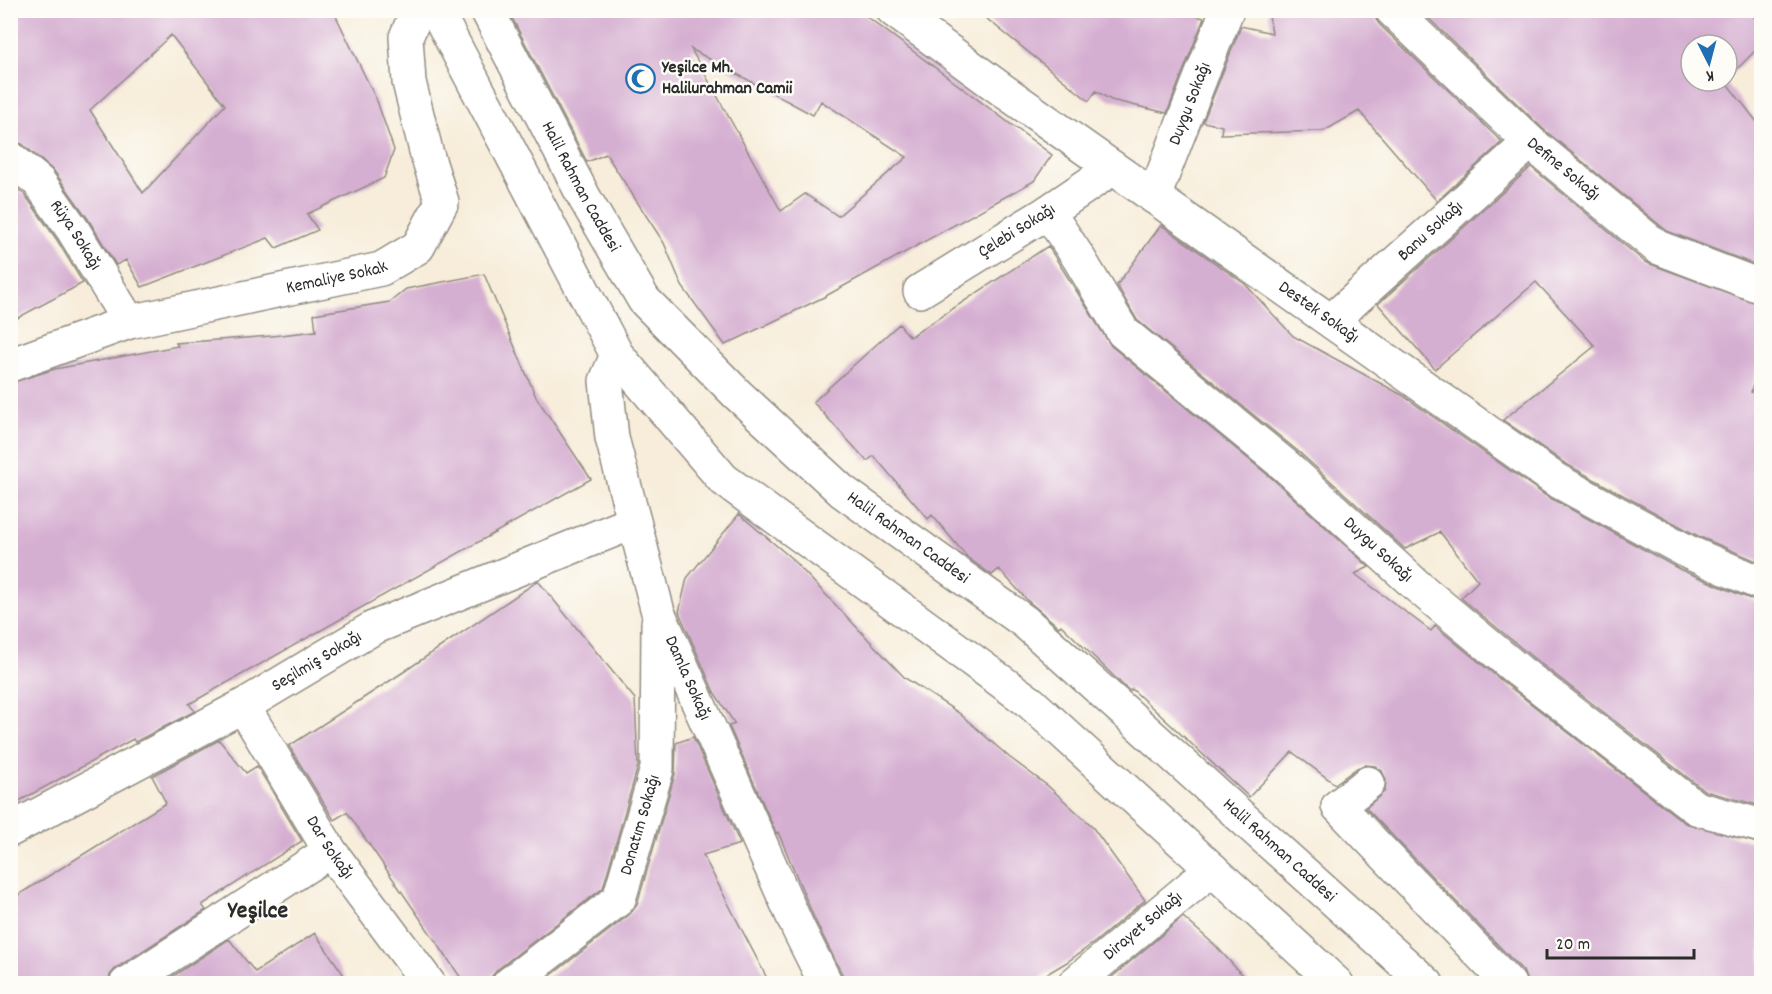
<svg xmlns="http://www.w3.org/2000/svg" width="1772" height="994" viewBox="0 0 1772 994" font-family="Dekko,sans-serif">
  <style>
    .building { fill: #d5afd1; fill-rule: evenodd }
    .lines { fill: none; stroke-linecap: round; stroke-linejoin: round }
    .minor-casing { stroke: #918c82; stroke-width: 36 }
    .tertiary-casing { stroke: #918c82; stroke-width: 36 }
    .minor { stroke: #fff; stroke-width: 33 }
    .tertiary { stroke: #fff; stroke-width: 33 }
    .labels { text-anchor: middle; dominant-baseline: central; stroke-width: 5; stroke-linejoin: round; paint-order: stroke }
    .poi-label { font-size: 18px; font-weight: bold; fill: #2b2b2b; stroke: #fdfcf7; text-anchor: start }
    .street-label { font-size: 18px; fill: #2b2b2b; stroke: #fdfcf7 }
    .district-label { font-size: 24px; font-weight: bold; fill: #2b2b2b; stroke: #fdfcf7 }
  </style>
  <rect width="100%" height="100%" fill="#fdfcf7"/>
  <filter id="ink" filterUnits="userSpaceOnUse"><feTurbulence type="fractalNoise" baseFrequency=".0167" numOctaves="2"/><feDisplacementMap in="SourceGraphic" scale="12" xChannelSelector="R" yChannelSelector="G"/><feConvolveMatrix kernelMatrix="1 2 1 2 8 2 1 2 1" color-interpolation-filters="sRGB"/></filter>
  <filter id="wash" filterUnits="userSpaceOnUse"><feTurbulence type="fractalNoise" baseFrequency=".008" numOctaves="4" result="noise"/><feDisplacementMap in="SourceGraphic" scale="24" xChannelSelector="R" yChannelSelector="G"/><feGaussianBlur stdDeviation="1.35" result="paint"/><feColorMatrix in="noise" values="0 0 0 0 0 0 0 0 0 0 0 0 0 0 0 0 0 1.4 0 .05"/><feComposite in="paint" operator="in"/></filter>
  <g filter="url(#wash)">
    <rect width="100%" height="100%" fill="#f7edda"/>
    <g id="blocks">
      <path class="building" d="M10 10H333L377 101 394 150 384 178 307 214 318 230 276 248 268 238 142 287 126 260 116 265 88 219 54 171 22 144 10 140ZM171 35 225 105 143 193 90 110Z
        M508 10H858L1052 155 1034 181 824 297 725 345 682 286 664 243 606 154 587 162ZM691 49 813 115 821 101 907 157 838 216 805 194 781 211Z
        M976 10H1172L1204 18 1167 113 1111 100 1096 91 1089 101Z
        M1268 10H1374V16L1379 24 1502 142 1437 201 1359 111 1324 131 1221 134 1222 126 1203 122 1241 26 1272 33Z
        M1420 10H1747L1761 25V45L1727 79V45H1691V81H1725L1761 127V267L1667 231 1542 128Z
        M1531 167 1645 262 1761 305V355L1751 392 1761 396V563L1698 536 1566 464 1503 420 1595 346 1536 282 1435 369 1378 304Z
        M10 183 25 195 57 240 83 283 10 322Z
        M1161 225 1245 284 1293 336 1402 395 1545 495 1681 570 1755 601 1761 602V806L1705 791 1531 656 1461 598 1478 581 1440 532 1405 549 1299 452 1137 320 1117 285Z
        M1048 246 1111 346 1274 480 1369 567 1355 574 1431 631 1435 626 1507 685 1685 823 1761 844V984H1528L1523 971 1366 808 1385 791 1386 780 1382 771 1375 766 1365 765 1357 768 1335 784 1292 752 1249 797 1132 689 1130 691 1125 687 1061 625 1059 627 1028 601 999 569 992 575 968 558 932 515 928 519 874 456 867 461 813 402 899 324 910 337Z
        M484 274 536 397 591 479 189 704 195 711 135 742 133 739 10 806V383L55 369 178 346 176 343 272 336 316 331 314 314 390 302 406 289Z
        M739 514 790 557 905 678 959 713 1009 757 1048 786 1091 825 1145 900 1095 942 1067 962 1030 984H844L843 976 815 920 778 832 776 833 729 726 735 724 714 692 679 612 687 578Z
        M538 581 635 699 638 766 603 888 498 969 492 976 491 984H465L347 812 334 820 289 746 402 673Z
        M693 737 740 844 703 855 770 984H540L630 914 637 905 675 774 676 743Z
        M219 740 246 773 257 766 302 841 202 905 206 910 116 968 110 975 108 984H10V900L166 803 152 776Z
        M1183 917 1217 947 1250 984H1115L1112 977Z
        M315 933 350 984H161L229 939 255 972Z"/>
    </g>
  </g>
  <g filter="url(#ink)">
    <use href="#blocks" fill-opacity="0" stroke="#918c82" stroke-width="1.5"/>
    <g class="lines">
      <defs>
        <g id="minor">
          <path id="s1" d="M893 10 1001 89 1556 480 1690 553 1762 584"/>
          <path id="s2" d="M1392 10 1530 142 1657 247 1762 287"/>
          <path id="s3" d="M10 158 39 182 73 230 129 322"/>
          <path id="s4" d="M1154 197 1227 10"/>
          <path id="s5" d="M1048 212 1078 257 1123 332 1286 466 1417 586 1519 671 1696 808 1762 826"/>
          <path id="s6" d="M920 291 1048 212 1113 168"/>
          <path id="s7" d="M1331 321 1530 142"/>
          <path id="s8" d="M617 355 606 381 612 438 658 612 798 928 826 984"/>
          <path id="s9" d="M10 365 129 322 381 269 418 247 442 202 426 151 409 82 406 37 418 10"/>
          <path id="s10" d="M243 706 330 851 429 984"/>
          <path d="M1368 783 1338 806 1509 984"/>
          <path id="s11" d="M10 830 243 706 373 628 634 522"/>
          <path d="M126 984 330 851"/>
          <path id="s12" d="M509 984 619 899 657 769 658 623"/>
          <path id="s13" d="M1074 984 1212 869"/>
        </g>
        <g id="tertiary">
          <path d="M436 10 617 355 723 479 1031 703 1337 984"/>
          <path id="s14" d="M487 10 584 197 644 300 737 394 842 491 1025 622 1427 984"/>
        </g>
      </defs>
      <use href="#minor" class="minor-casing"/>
      <use href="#tertiary" class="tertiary-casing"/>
      <use href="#minor" class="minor"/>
      <use href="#tertiary" class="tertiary"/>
    </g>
  </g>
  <defs>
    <symbol id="mosque-ring" viewBox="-11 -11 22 22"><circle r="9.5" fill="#fdfcf7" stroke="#1f6fb2" stroke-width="1.5"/><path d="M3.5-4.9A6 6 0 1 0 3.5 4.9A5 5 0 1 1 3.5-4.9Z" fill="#1f6fb2"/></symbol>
  </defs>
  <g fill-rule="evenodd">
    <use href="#mosque-ring" x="624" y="62" width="33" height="33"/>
  </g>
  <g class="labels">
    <g class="poi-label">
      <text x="662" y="68">Yeşilce Mh.<tspan x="662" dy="21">Halilurahman Camii</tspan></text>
    </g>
    <g class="street-label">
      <text stroke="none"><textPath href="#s4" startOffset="100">Duygu Sokağı</textPath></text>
      <text stroke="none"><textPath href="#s2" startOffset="234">Define Sokağı</textPath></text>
      <text stroke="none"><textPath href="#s14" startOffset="200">Halil Rahman Caddesi</textPath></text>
      <text stroke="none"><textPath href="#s6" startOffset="114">Çelebi Sokağı</textPath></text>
      <text stroke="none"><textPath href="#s7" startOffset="134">Banu Sokağı</textPath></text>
      <text stroke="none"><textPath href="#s3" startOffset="102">Rüya Sokağı</textPath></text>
      <text stroke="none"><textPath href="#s9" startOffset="339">Kemaliye Sokak</textPath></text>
      <text stroke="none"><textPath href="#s1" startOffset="522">Destek Sokağı</textPath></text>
      <text stroke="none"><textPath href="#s14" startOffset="686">Halil Rahman Caddesi</textPath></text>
      <text stroke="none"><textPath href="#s5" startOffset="477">Duygu Sokağı</textPath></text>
      <text stroke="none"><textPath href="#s11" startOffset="350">Seçilmiş Sokağı</textPath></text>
      <text stroke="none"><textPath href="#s8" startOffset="338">Damla Sokağı</textPath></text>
      <text stroke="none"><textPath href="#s12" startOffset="216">Donatım Sokağı</textPath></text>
      <text stroke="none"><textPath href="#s10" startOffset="166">Dar Sokağı</textPath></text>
      <text stroke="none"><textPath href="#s14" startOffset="1172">Halil Rahman Caddesi</textPath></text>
      <text stroke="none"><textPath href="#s13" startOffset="90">Dirayet Sokağı</textPath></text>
    </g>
    <g class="district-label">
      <text x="258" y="912">Yeşilce</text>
    </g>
  </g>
  <rect width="1772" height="994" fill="none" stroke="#fdfcf7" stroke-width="36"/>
  <g transform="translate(1709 63) rotate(174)"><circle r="28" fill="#fdfcf7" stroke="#a9a8a5" stroke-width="1.5"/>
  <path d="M0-4.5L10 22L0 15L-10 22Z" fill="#1f6fb2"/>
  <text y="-9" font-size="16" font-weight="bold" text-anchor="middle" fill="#2b2b2b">K</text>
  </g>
  <path d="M1547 949v9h147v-9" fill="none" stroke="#2b2b2b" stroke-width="3"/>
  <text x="1556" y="949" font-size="18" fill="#2b2b2b" stroke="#fdfcf7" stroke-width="4.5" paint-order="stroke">20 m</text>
</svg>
